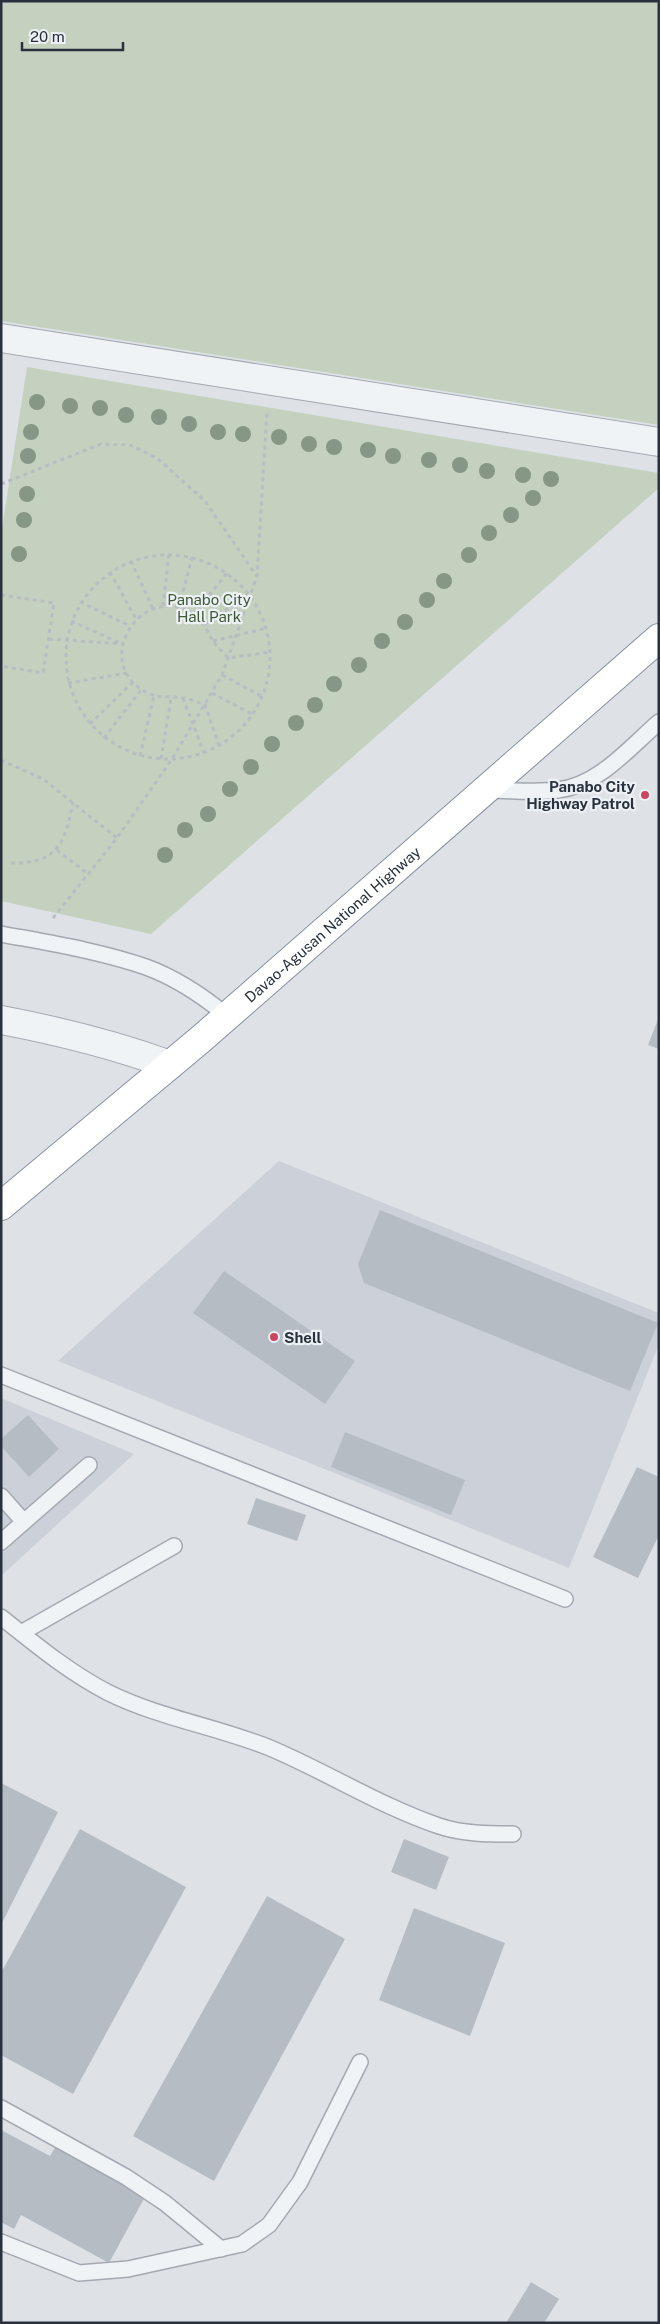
<svg xmlns="http://www.w3.org/2000/svg" width="660" height="2324" viewBox="0 0 660 2324" font-family="'Public Sans',sans-serif">
  <style>
    .built { fill: #ccd1d9 }
    .green { fill: #c5d1bf }
    .building { fill: #b5bcc4 }
    .lines { fill: none; stroke-linecap: round; stroke-linejoin: round }
    .service-casing { stroke: #a4a9b1; stroke-width: 18 }
    .minor-casing { stroke: #a4a9b1; stroke-width: 30 }
    .trunk-casing { stroke: #86909d; stroke-width: 30 }
    .path { stroke: #b8bdc2; stroke-width: 3; stroke-dasharray: 4 4; stroke-linecap: butt }
    .service { stroke: #f0f3f6; stroke-width: 15 }
    .minor { stroke: #f0f3f6; stroke-width: 28 }
    .trunk { stroke: #fff; stroke-width: 28 }
    .tree { fill: #869785 }
    .poi-dot { fill: #ca4562; stroke: #edf1f5; stroke-width: 2 }
    .labels { text-anchor: middle; dominant-baseline: central; stroke-width: 4.5; stroke-linejoin: round; paint-order: stroke }
    .park-label { font-size: 15px; fill: #3e5935; stroke: #edf1f5 }
    .poi-label { font-size: 15px; font-weight: bold; fill: #28313d; stroke: #edf1f5; text-anchor: end }
    .street-label { font-size: 15px; fill: #28313d; stroke: #edf1f5 }
  </style>
  <rect width="100%" height="100%" fill="#dee2e7"/>
  <path class="built" d="M279 1161 659 1313V1344L569 1568 58 1361Z
    M1 1398 134 1454 1 1576Z"/>
  <path class="green" d="M1 1H659V425L1 321Z
    M27 367 659 473V488L151 934 1 901V535Z"/>
  <path class="building" d="M659 1017V1049L648 1045Z
    M380 1210 658 1323 630 1391 364 1283 358 1264Z
    M224 1271 355 1361 325 1404 193 1313Z
    M28 1415 59 1449 29 1477 1 1446V1439Z
    M345 1432 465 1480 451 1515 331 1467Z
    M637 1467 659 1477V1535L638 1578 593 1557Z
    M256 1498 306 1515 297 1541 247 1524Z
    M1 1783 58 1812 1 1925Z
    M80 1829 186 1887 73 2094 1 2055V1973Z
    M404 1839 449 1857 436 1890 391 1872Z
    M267 1896 345 1939 214 2181 133 2136Z
    M414 1908 505 1943 470 2036 379 2000Z
    M1 2130 50 2156 56 2146 146 2195 109 2263 21 2215 14 2229 1 2222Z
    M531 2282 559 2299 544 2323H506Z"/>
  <g class="lines">
    <defs>
      <path id="service" d="M488 790C510 790 535 793 558 790 599 785 629 748 659 722
        M1 934C49 943 100 951 146 967 176 978 203 996 227 1016
        M1 1375 565 1599
        M1 1496 24 1522
        M1 1542 89 1465
        M1 1617C36 1645 70 1673 109 1693 160 1718 218 1727 270 1748 327 1772 380 1806 439 1826 463 1834 488 1834 513 1834
        M21 1633 174 1546
        M1 2108 126 2177 165 2203 221 2249
        M1 2242 79 2273 128 2269 242 2244 269 2225 300 2182 360 2062"/>
      <path id="minor" d="M1 338 659 442
        M1 1020C59 1031 115 1045 170 1065"/>
      <g id="trunk">
        <path id="s1" d="M1 1206 201 1039 659 638"/>
      </g>
    </defs>
    <use href="#service" class="service-casing"/>
    <use href="#minor" class="minor-casing"/>
    <use href="#trunk" class="trunk-casing"/>
    <path class="path" d="M1 484 101 444 130 445 157 458 205 501 256 575
      M66 657a102 102 0 1 1 204 0a102 102 0 1 1-204 0Z
      M131 561 153 609
      M110 572 136 619
      M1 595 54 603 43 673 1 666
      M80 602 130 626
      M163 606 169 554
      M179 607 192 557
      M194 614 227 573
      M71 621 120 643
      M205 624 249 594
      M49 639 123 644
      M213 641 267 628
      M222 675 263 697
      M68 683 127 673
      M212 693 254 715
      M183 698 204 753
      M90 724 133 682
      M104 738 141 690
      M219 746 205 705C198 702 190 699 183 698 168 695 157 700 142 690 94 660 140 583 192 613 204 620 206 630 213 641 217 647 223 652 228 658L271 652
      M140 756 154 696
      M161 759 171 699
      M1 760 43 779 117 838
      M57 850 88 874
      M11 863C58 864 65 843 73 802
      M53 918 117 838 172 759 222 675 257 576 267 412"/>
    <use href="#service" class="service"/>
    <use href="#minor" class="minor"/>
    <use href="#trunk" class="trunk"/>
  </g>
  <g class="tree">
    <circle cx="37" cy="402" r="8"/>
    <circle cx="70" cy="406" r="8"/>
    <circle cx="100" cy="408" r="8"/>
    <circle cx="126" cy="415" r="8"/>
    <circle cx="159" cy="417" r="8"/>
    <circle cx="189" cy="424" r="8"/>
    <circle cx="31" cy="432" r="8"/>
    <circle cx="218" cy="432" r="8"/>
    <circle cx="243" cy="434" r="8"/>
    <circle cx="279" cy="437" r="8"/>
    <circle cx="309" cy="444" r="8"/>
    <circle cx="334" cy="447" r="8"/>
    <circle cx="368" cy="450" r="8"/>
    <circle cx="28" cy="456" r="8"/>
    <circle cx="393" cy="456" r="8"/>
    <circle cx="429" cy="460" r="8"/>
    <circle cx="460" cy="465" r="8"/>
    <circle cx="487" cy="471" r="8"/>
    <circle cx="523" cy="475" r="8"/>
    <circle cx="551" cy="479" r="8"/>
    <circle cx="27" cy="494" r="8"/>
    <circle cx="533" cy="498" r="8"/>
    <circle cx="511" cy="515" r="8"/>
    <circle cx="24" cy="520" r="8"/>
    <circle cx="489" cy="533" r="8"/>
    <circle cx="19" cy="554" r="8"/>
    <circle cx="469" cy="555" r="8"/>
    <circle cx="444" cy="581" r="8"/>
    <circle cx="427" cy="600" r="8"/>
    <circle cx="405" cy="622" r="8"/>
    <circle cx="382" cy="641" r="8"/>
    <circle cx="359" cy="665" r="8"/>
    <circle cx="334" cy="684" r="8"/>
    <circle cx="315" cy="705" r="8"/>
    <circle cx="296" cy="723" r="8"/>
    <circle cx="272" cy="744" r="8"/>
    <circle cx="251" cy="767" r="8"/>
    <circle cx="230" cy="789" r="8"/>
    <circle cx="208" cy="814" r="8"/>
    <circle cx="185" cy="830" r="8"/>
    <circle cx="165" cy="855" r="8"/>
  </g>
  <g class="poi-dot">
    <circle cx="645" cy="795" r="5"/>
    <circle cx="274" cy="1337" r="5"/>
  </g>
  <g class="labels">
    <g class="park-label">
      <text x="209" y="599">Panabo City<tspan x="209" dy="17">Hall Park</tspan></text>
    </g>
    <g class="poi-label">
      <text x="635" y="786">Panabo City<tspan x="635" dy="17">Highway Patrol</tspan></text>
      <text x="284" y="1337" text-anchor="start">Shell</text>
    </g>
    <g class="street-label">
      <text stroke="none"><textPath href="#s1" startOffset="435">Davao-Agusan National Highway</textPath></text>
    </g>
  </g>
  <rect width="660" height="2324" fill="none" stroke="#28313d" stroke-width="5"/>
  <path d="M22 42v8h101v-8" fill="none" stroke="#28313d" stroke-width="2.5"/>
  <text x="30" y="42" font-size="15" fill="#28313d" stroke="#edf1f5" stroke-width="4" paint-order="stroke">20 m</text>
</svg>
